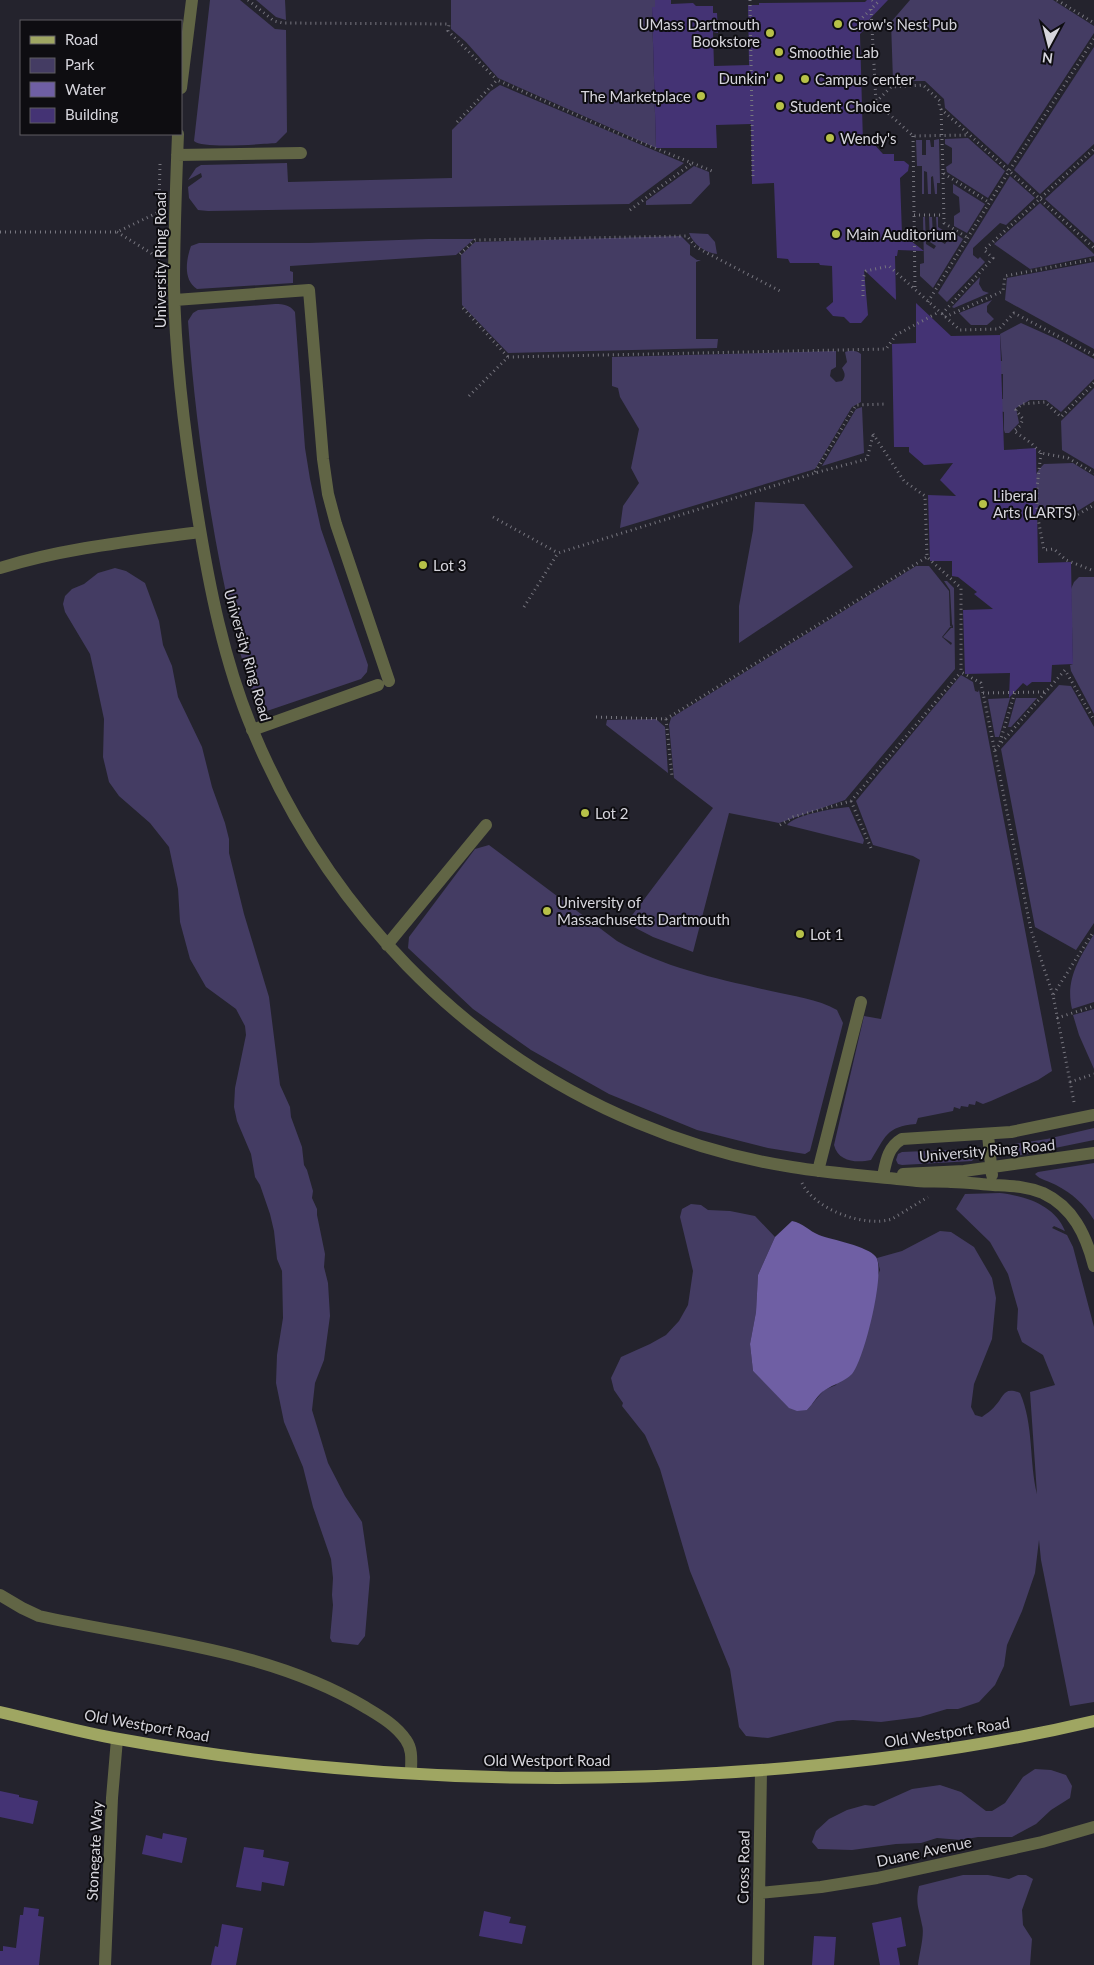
<svg xmlns="http://www.w3.org/2000/svg" width="1094" height="1965" viewBox="0 0 1094 1965" font-family="Lato,sans-serif">
  <style>
    .green { fill: #443c63 }
    .water { fill: #6f5fa4 }
    .building { fill: #443374 }
    .lines { fill: none; stroke-linecap: round; stroke-linejoin: round }
    .path { stroke: #77767f; stroke-width: 3; stroke-dasharray: 1 4; stroke-linecap: butt }
    .minor { stroke: #616545; stroke-width: 12 }
    .major { stroke: #9fa662; stroke-width: 12 }
    .poi-dot { fill: #b7c148; stroke: #0e0d11; stroke-width: 2 }
    .labels { text-anchor: middle; dominant-baseline: central; stroke-width: 4; stroke-linejoin: round; paint-order: stroke }
    .poi-label { font-size: 15px; fill: #d6d5dc; stroke: #0e0d11; text-anchor: start }
    .street-label { font-size: 15px; fill: #d6d5dc; stroke: #0e0d11 }
  </style>
  <rect width="100%" height="100%" fill="#24232d"/>
  <path class="green" d="M210 0H240L275 29 286 30 287 132 276 143C262 144 202 149 194 141Z
    M256 0H285L286 20 276 17Z
    M451 0H655V7L652 8 656 148 498 78 466 42 451 29Z
    M910 0H1053L1094 26V33L1008 165 945 108 944 99 925 81H893L891 22Z
    M1094 47V144L1040 194 1014 170Z
    M500 85 684 163 629 204 208 211 198 210 189 198 188 187 202 177 201 173 188 180 196 168 201 165 287 163 288 182 452 178V130L491 91Z
    M968 138 1005 171 988 198 947 172 946 167 952 163V148L945 144V139Z
    M939 139 940 183H937V194H935L933 176 931 177V194H928L927 172 924 171V194H922V166H917L916 140H922V155H926V140H930L931 147H934V140Z
    M1094 154V243L1045 199Z
    M694 166 709 172 710 184 691 204 646 205V201Z
    M1010 176 1035 198 1006 225 1000 223 973 248V255L978 259 980 257 985 262 947 302 938 293Z
    M953 184 985 204 967 233 954 226V216L960 212 959 197 953 193Z
    M1040 203 1094 254V256L1030 269 994 244Z
    M923 217H925L926 244 934 249 936 246 930 242 929 217H932L933 237 945 244 947 241 937 234 936 217H938V227L949 234 953 232 963 239 933 288 920 276V264L924 263Z
    M689 233 708 234 715 242 717 254C705 253 693 244 689 233Z
    M681 236 690 245V255L697 260H701L696 262V339H718L717 348 508 353 462 305 461 255 475 242Z
    M428 239H474L456 255 290 266V271L293 272V283L197 289C183 280 186 260 191 246L199 243H309Z
    M1094 262V349L1005 300 1007 278Z
    M980 277 979 284 983 291 989 293 954 308 952 307Z
    M992 300 987 306V312L994 319 987 325H971L959 313Z
    M275 304C284 304 290 305 295 312L305 448 310 479 321 529 368 665 367 672 361 679 264 712 260 711C241 666 231 617 221 569 205 487 194 405 188 321L193 313 198 310Z
    M1021 323 1059 340 1094 359V379L1061 412 1046 400H1030L1016 408 1019 423 1009 433H1005L1004 430V412L1000 411V399H1003V374H999V361H1002L1000 334Z
    M836 351V367L831 370 830 376 836 382 842 381C846 376 845 373 842 368L847 362 845 352C851 350 856 350 861 354V402L852 407 815 469 620 528 623 506 639 483 631 468 639 429 620 397 618 388 612 386V357Z
    M1094 388V469L1062 450 1061 421Z
    M862 407 864 453 822 466 856 409Z
    M1073 463 1094 476V501L1076 512 1037 513V487L1030 483C1035 476 1038 470 1044 464Z
    M755 502 804 504 853 567 739 643V606L753 530Z
    M916 566H929L949 591 950 626 952 627H950L942 637 951 645 952 643 943 637 951 628H953V626L952 624 950 590 944 581H947L954 588 955 669 845 800 779 823 729 813 693 952 653 937 628 924 627 922 713 808 674 778 669 725 671 718Z
    M115 568 126 571 145 583 159 621 163 645 172 666 178 697 202 747 212 787 225 823 229 839V853L244 914 269 997 280 1085 290 1107 291 1117 302 1147 304 1165 307 1170 313 1191 312 1198 317 1209V1215L325 1254 324 1267 328 1283 330 1316 324 1360 315 1383 312 1410 328 1463 345 1496 362 1522 370 1577 365 1636 358 1645 332 1642 330 1638 333 1605 332 1595 333 1578 331 1559 313 1507 303 1467 284 1422 276 1383 277 1355 283 1318 282 1271 277 1259 274 1231 270 1214 260 1185 255 1177 251 1154 237 1121 234 1107 235 1088 246 1035 245 1026 236 1009 206 987 190 959 180 922 178 889 169 847 150 823 119 796 109 782 103 757 104 719 94 672 90 654 65 612 63 604 65 596 72 589 84 584 98 573Z
    M1079 577H1094V714L1071 671 1070 665 1073 664 1071 589 1074 582Z
    M961 675 973 682 975 691 978 692 979 690 1052 1071 1038 1080 991 1101 983 1104 976 1101 975 1105 969 1104 968 1107 961 1106 960 1109 954 1107 953 1111 918 1118 916 1124C886 1126 885 1138 871 1160 857 1163 838 1162 834 1145L864 1016 881 1019 920 860 913 856 873 845 856 801Z
    M1059 685 1071 686 1094 727V923L1076 950 1035 927 1001 749Z
    M1010 698 999 737H995L988 699Z
    M1016 698H1037L1011 727H1008Z
    M656 719 665 727 668 773 606 725 607 720Z
    M849 807 864 840 863 844 787 825C794 815 835 808 849 807Z
    M489 845 617 941C665 968 718 979 771 991 792 996 818 999 837 1010L843 1023 810 1151 805 1154 768 1148 697 1130 609 1094 531 1050 473 1009 408 948 409 937 475 849Z
    M1094 934V1002L1072 1009C1065 980 1079 959 1094 934Z
    M1094 1009V1069L1079 1035 1073 1015Z
    M1094 1128V1140L1016 1156 1011 1154V1146L1014 1144 1047 1139Z
    M971 1149 976 1155 972 1161 902 1165 898 1164 896 1160 898 1154 902 1152Z
    M1094 1163V1220C1084 1204 1073 1194 1056 1185 1049 1181 1040 1180 1035 1174L1038 1172Z
    M1000 1193C1025 1196 1055 1205 1065 1231L1054 1226 1052 1228 1067 1235 1073 1247 1094 1327V1702L1070 1706 1041 1560 1039 1540 1035 1573 1022 1611 1007 1645 1004 1666 995 1685 979 1702 958 1709H947L920 1717 881 1722 853 1720 837 1721 768 1738 746 1736 739 1727 730 1669 690 1571 660 1469 645 1435 622 1406 623 1403 614 1390 611 1378 621 1357 650 1344 666 1335 679 1321 688 1305 693 1271 680 1217 682 1209 691 1204 701 1205 708 1210 730 1211 755 1216 775 1237 758 1275 756 1312 750 1344 753 1371 789 1407 807 1410 824 1390 836 1385 880 1270 877 1258 902 1251 940 1231 951 1232 974 1247 992 1278 996 1298 992 1339 974 1384 971 1407 975 1415 982 1417C986 1414 992 1410 995 1406 1004 1397 1003 1386 1020 1393 1034 1425 1029 1462 1037 1494L1030 1392 1055 1385 1043 1355 1022 1342 1017 1329 1018 1309 1008 1274 990 1242 956 1209 965 1194Z
    M1035 1769 1051 1770 1066 1775 1072 1786 1070 1798 1051 1810 1036 1824 1012 1837H978L961 1840 937 1838 921 1843 896 1844 852 1850 818 1849 812 1842 816 1831 829 1819 847 1810 865 1805 874 1806 912 1789 940 1785 961 1792 986 1811H992L1005 1803 1023 1777Z
    M963 1875H988L1009 1879 1018 1875H1026L1033 1879 1022 1910 1023 1925 1032 1939 1030 1965H918C919 1955 925 1934 922 1925 919 1908 915 1904 919 1886Z"/>
  <path class="water" d="M792 1221C803 1223 809 1231 819 1235 832 1240 868 1246 876 1257 886 1271 864 1361 852 1374 844 1382 834 1384 825 1390 818 1394 813 1404 807 1410L797 1411 789 1408 753 1371 750 1344 756 1312 758 1275 775 1237Z"/>
  <path class="building" d="M655 0H671V4L693 3 696 6H713V13H717L718 33 713 32 714 66 749 65 748 5H759V3L865 2 867 0H888L867 22V27L860 34 863 143H873L883 154H894V161H904L909 165 908 171 900 178 902 234 924 251 898 250 897 256H895L896 300 864 270 868 315 861 323H850L844 317 833 316 826 308 833 302 832 266 820 265 819 263H790L788 259 777 258 774 183 752 184 751 124 716 125 717 148H656L652 7H655Z
    M916 303 951 336 1000 335 1004 450 1036 448 1038 563 1071 562 1073 664 1052 665 1051 682H1032L1027 686 1023 683 1009 698 1010 673 965 674 963 610 993 609 974 594 977 592 958 577 952 576V561H930L928 495 956 496 940 480 953 463 924 465 909 452V447H894L892 344 916 343Z
    M0 1791 19 1795V1797L38 1801 33 1824 0 1817Z
    M163 1833 187 1838 182 1863 142 1854 146 1835 162 1839Z
    M244 1847 264 1850 263 1857 289 1862 284 1886 262 1882 261 1891 236 1887Z
    M24 1907 39 1909 38 1916 44 1917 39 1965H0V1951H3V1946L16 1948 20 1915H23Z
    M484 1911 511 1917 509 1923 526 1926 522 1944 479 1936Z
    M901 1917 906 1946 897 1948 900 1965H880L872 1923Z
    M222 1924 243 1928 236 1965H211L215 1946 218 1947Z
    M814 1936 836 1937 834 1965H812Z"/>
  <g class="lines">
    <path class="path" d="M248 0 274 21 283 23 449 24 448 31 497 80
      M750 0 753 179
      M872 0 876 3
      M1057 0 1094 23
      M871 9 876 102 913 136 969 135
      M859 21 880 0
      M876 102 891 87 923 85 940 101 939 106 941 109 1094 248
      M941 109 943 173 990 203
      M457 122 497 80 620 134 712 171
      M913 136 915 288
      M943 173 944 223 968 238
      M159 205 160 164
      M630 210 692 163
      M914 215H944
      M0 232H117L161 211
      M117 232 151 253 159 261
      M460 254 475 240 687 236 695 246 705 252 782 292
      M863 296V278L866 271 889 266 960 330 999 329 1014 313 1094 355
      M928 302 1009 171 1094 39
      M463 308 508 357
      M942 314 993 258 984 250 1094 149
      M945 317 1003 291 1005 276 1094 259
      M1094 383 1061 417 1045 402 1022 404 1016 410 1023 419 1020 426 1014 431 1031 443 1041 453 1068 458 1094 473
      M469 396 508 357 886 349 896 335 939 312
      M873 434 904 481 925 496 927 557 961 588V672L981 683 1031 930 1053 995
      M1041 453 1037 487V513L1044 550 1054 549 1066 560 1094 571
      M815 472 856 405 887 404
      M1038 515H1077L1094 505
      M493 517 558 553
      M524 607 558 553 815 473 867 459 873 435
      M983 693 1045 692
      M596 717 666 719 927 557
      M666 719 672 776
      M1000 742 1015 692
      M995 750 1065 670 1094 720
      M851 801 871 848
      M780 825 793 817 851 801 961 672
      M1057 1018 1094 1006
      M1070 1082 1094 1074
      M1074 1102 1053 995 1094 931
      M802 1183C814 1209 864 1228 892 1219L928 1197"/>
    <path class="minor" d="M181 88 192 0
      M178 134C176 184 174 235 174 285 175 361 185 437 197 511 209 586 224 662 253 731 326 906 462 1050 638 1123 688 1144 739 1159 792 1167 833 1174 876 1176 917 1181 929 1182 940 1181 951 1182 965 1182 979 1184 993 1185 1010 1186 1026 1186 1043 1193 1073 1207 1086 1235 1094 1266
      M177 155 301 153
      M175 300 309 290 323 459 328 494 336 524 389 681
      M0 568C64 548 133 541 200 532
      M252 730 378 685
      M387 945 486 825
      M988 1135 992 1175
      M818 1171 861 1002
      M903 1174 964 1171 1094 1153
      M883 1176C886 1161 888 1147 902 1139L1011 1132 1094 1115
      M0 1595 22 1608 39 1616C148 1640 268 1649 365 1707 380 1716 396 1725 406 1740 413 1750 411 1761 411 1773
      M759 1893 821 1887 877 1878 1042 1842 1094 1827
      M105 1965 112 1798 117 1739
      M758 1965 761 1770"/>
    <path class="major" d="M0 1712C40 1721 79 1732 119 1739 339 1779 565 1787 787 1768 891 1759 993 1745 1094 1721"/>
  </g>
  <g class="poi-dot">
    <circle cx="838" cy="24" r="5"/>
    <circle cx="770" cy="33" r="5"/>
    <circle cx="779" cy="52" r="5"/>
    <circle cx="779" cy="78" r="5"/>
    <circle cx="805" cy="79" r="5"/>
    <circle cx="701" cy="96" r="5"/>
    <circle cx="780" cy="106" r="5"/>
    <circle cx="830" cy="138" r="5"/>
    <circle cx="836" cy="234" r="5"/>
    <circle cx="983" cy="504" r="5"/>
    <circle cx="423" cy="565" r="5"/>
    <circle cx="585" cy="813" r="5"/>
    <circle cx="547" cy="911" r="5"/>
    <circle cx="800" cy="934" r="5"/>
  </g>
  <g class="labels">
    <g class="poi-label">
      <text x="760" y="24" text-anchor="end">UMass Dartmouth<tspan x="760" dy="17">Bookstore</tspan></text>
      <text x="848" y="24">Crow's Nest Pub</text>
      <text x="789" y="52">Smoothie Lab</text>
      <text x="769" y="78" text-anchor="end">Dunkin'</text>
      <text x="815" y="79">Campus center</text>
      <text x="691" y="96" text-anchor="end">The Marketplace</text>
      <text x="790" y="106">Student Choice</text>
      <text x="840" y="138">Wendy's</text>
      <text x="846" y="234">Main Auditorium</text>
      <text x="993" y="495">Liberal<tspan x="993" dy="17">Arts (LARTS)</tspan></text>
      <text x="433" y="565">Lot 3</text>
      <text x="595" y="813">Lot 2</text>
      <text x="557" y="902">University of<tspan x="557" dy="17">Massachusetts Dartmouth</tspan></text>
      <text x="810" y="934">Lot 1</text>
    </g>
    <g class="street-label">
      <text transform="translate(160 260) rotate(-90)">University Ring Road</text>
      <text transform="translate(248 655) rotate(74)">University Ring Road</text>
      <text transform="translate(987 1150) rotate(-5)">University Ring Road</text>
      <text transform="translate(147 1725) rotate(10)">Old Westport Road</text>
      <text transform="translate(947 1732) rotate(-9)">Old Westport Road</text>
      <text x="547" y="1760">Old Westport Road</text>
      <text transform="translate(94 1851) rotate(-87)">Stonegate Way</text>
      <text transform="translate(924 1851) rotate(-12)">Duane Avenue</text>
      <text transform="translate(743 1867) rotate(-89)">Cross Road</text>
    </g>
  </g>
  <rect x="20" y="20" width="162" height="115" fill="#0e0d11" stroke="#5e5d62"/>
  <rect x="30" y="36" width="25" height="8" fill="#9fa662" stroke="#5e5d62"/>
  <text x="65" y="45" font-size="15" fill="#d6d5dc">Road</text>
  <rect x="30" y="58" width="25" height="15" fill="#443c63" stroke="#5e5d62"/>
  <text x="65" y="70" font-size="15" fill="#d6d5dc">Park</text>
  <rect x="30" y="82" width="25" height="15" fill="#6f5fa4" stroke="#5e5d62"/>
  <text x="65" y="95" font-size="15" fill="#d6d5dc">Water</text>
  <rect x="30" y="108" width="25" height="15" fill="#443374" stroke="#5e5d62"/>
  <text x="65" y="120" font-size="15" fill="#d6d5dc">Building</text>
  <g transform="translate(1049 45) rotate(187)" stroke="#0e0d11" stroke-width="4" paint-order="stroke">
  <path d="M0-4L9 19L0 12L-9 19Z" fill="#d6d5dc"/>
  <text y="-8" font-size="14" font-weight="bold" text-anchor="middle" fill="#d6d5dc">N</text>
  </g>
</svg>
